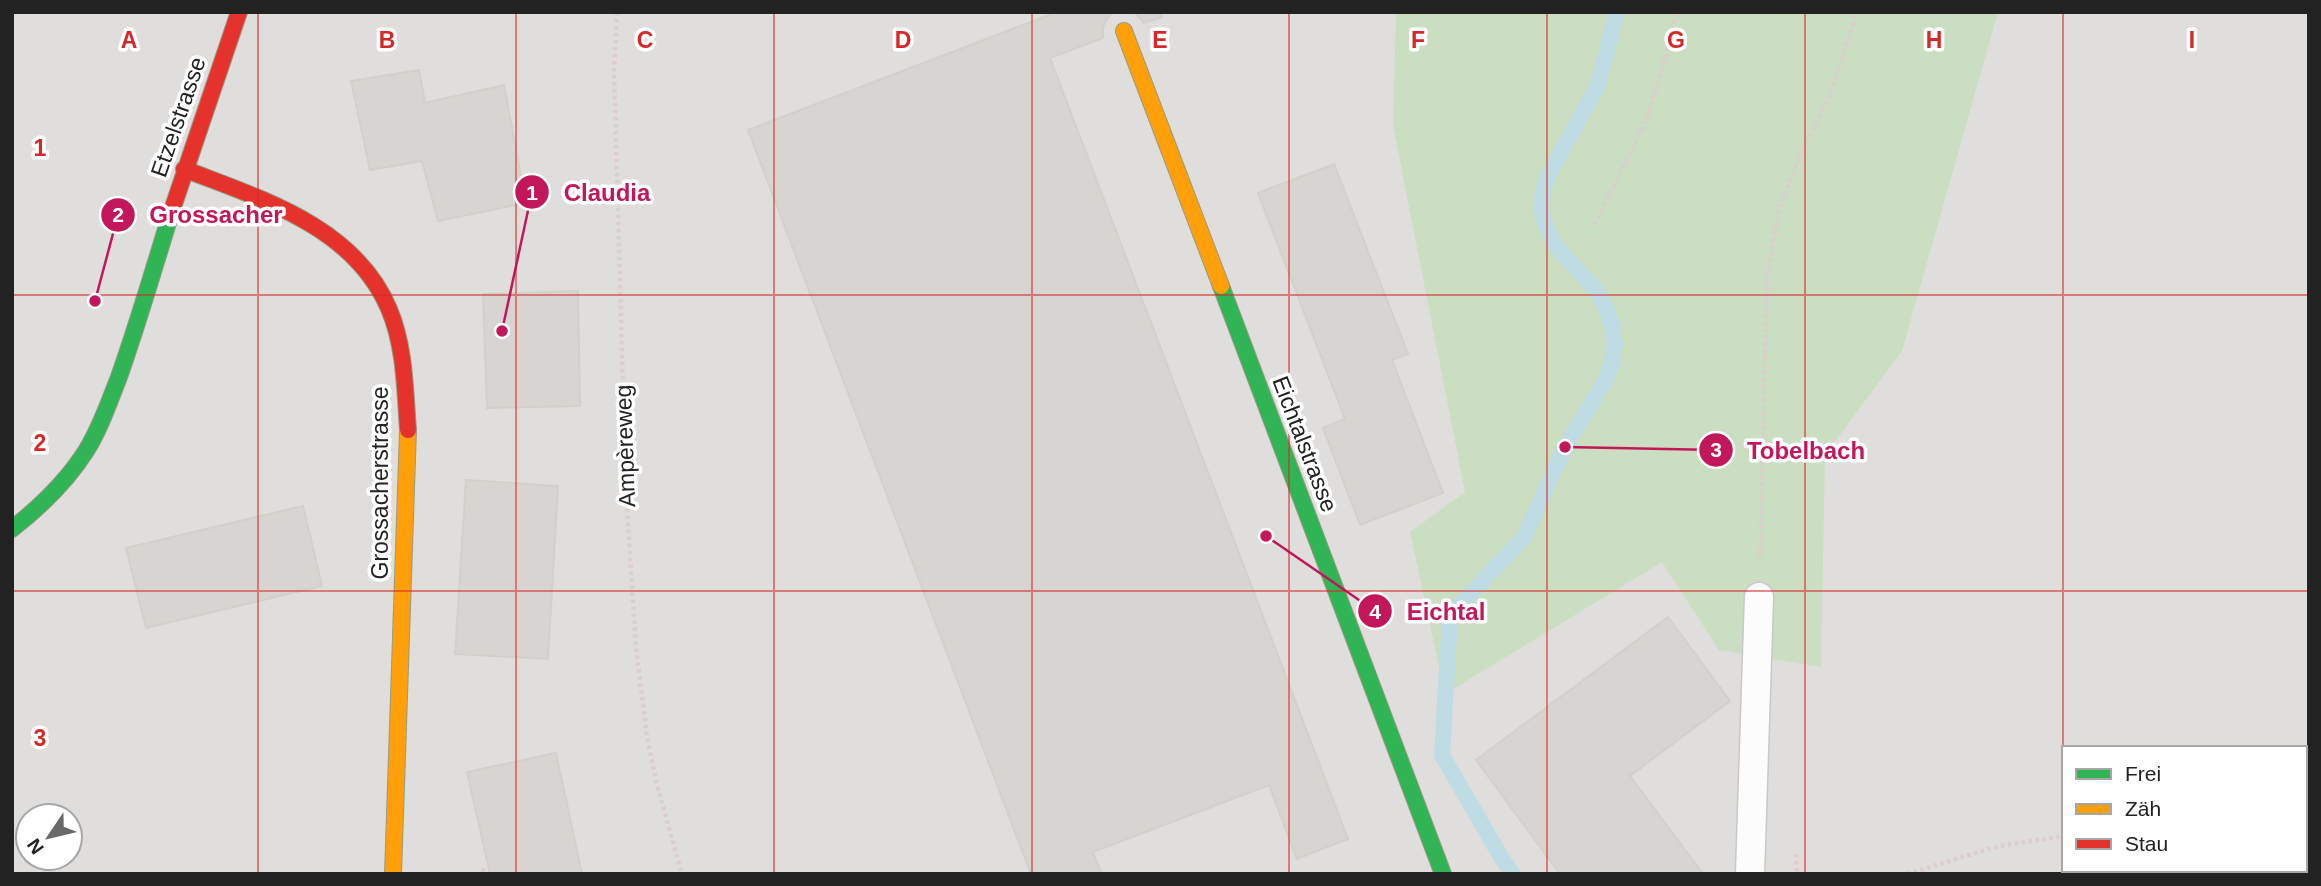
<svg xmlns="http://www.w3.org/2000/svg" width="2321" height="886" viewBox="0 0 2321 886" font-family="Arial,sans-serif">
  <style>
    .residential { fill: #dfdedc; fill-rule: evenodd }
    .forest { fill: #cbdec1 }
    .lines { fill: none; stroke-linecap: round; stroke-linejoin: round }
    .stream { stroke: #bfdbe3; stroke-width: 16 }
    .building { fill: #d7d4d2; stroke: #d3d0cc; stroke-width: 2 }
    .lane-casing { stroke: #c9c8c7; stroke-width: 31 }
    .street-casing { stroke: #c9c8c7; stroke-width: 41 }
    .fast-casing { stroke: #999a82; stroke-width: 18 }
    .slow-casing { stroke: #999a82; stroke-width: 18 }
    .jam-casing { stroke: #999a82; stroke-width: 18 }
    .path { stroke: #dccecd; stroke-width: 4.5; stroke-dasharray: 3.5 3.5; stroke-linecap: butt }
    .lane { stroke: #fdfcfc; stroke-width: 28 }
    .street { stroke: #fdfcfc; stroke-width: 38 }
    .fast { stroke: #30b455; stroke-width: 16 }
    .slow { stroke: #ff9f0a; stroke-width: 16 }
    .jam { stroke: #e5322d; stroke-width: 16 }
    .grid { fill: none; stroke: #d62828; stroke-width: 2; stroke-opacity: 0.55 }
    .labels { text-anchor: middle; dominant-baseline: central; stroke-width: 7; stroke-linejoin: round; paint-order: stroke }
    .street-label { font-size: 23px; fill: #222; stroke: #fff }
    .grid-label { font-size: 23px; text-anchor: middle; font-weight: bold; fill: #d62828; stroke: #fff; stroke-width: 7; stroke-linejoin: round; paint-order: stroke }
    .leader { fill: none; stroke: #c2185b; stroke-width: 2.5 }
    .callout-dot { fill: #c2185b; stroke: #fff; stroke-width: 2.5 }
    .mark-label { font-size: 21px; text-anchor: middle; font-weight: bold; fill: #fff }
    .callout-label { font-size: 24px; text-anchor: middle; font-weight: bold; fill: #c2185b; stroke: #fff; stroke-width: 7; stroke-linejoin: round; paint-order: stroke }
  </style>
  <rect width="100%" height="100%" fill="#f0eeeb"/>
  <path class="residential" d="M12 12H2309V874H12ZM2064 748H2305V870H2064ZM28 816H70V858H28Z"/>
  <path class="forest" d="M1396 12H1998L1902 351 1825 455 1821 667 1719 650 1662 562 1445 694 1410 532 1465 492 1393 125Z"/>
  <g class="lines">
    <path class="stream" d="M1513 874 1501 857 1442 755 1450 616 1524 537 1565 447 1604 383 1611 366 1615 344 1612 326 1606 308 1596 290 1556 246 1547 229 1541 211 1543 192 1548 176 1598 85 1617 12"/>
  </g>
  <path class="building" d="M1057 12H1114L1107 18 1103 27V38L1050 58 1348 839 1297 859 1269 785 1093 852 1102 874H1031L748 130Z
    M1134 12H1161L1162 17 1144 23Z
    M419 70 425 103 504 85 526 203 438 221 422 161 370 170 351 81Z
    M1334 164 1408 354 1392 360 1443 493 1360 525 1323 428 1345 419 1258 193Z
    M578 291 580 406 487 408 483 294Z
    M466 480 558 486 548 659 455 654Z
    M303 506 322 586 146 628 126 548Z
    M1668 617 1730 701 1630 776 1703 874H1560L1476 760Z
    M556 753 582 874H490L467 772Z"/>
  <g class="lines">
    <defs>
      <path id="lane" d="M1750 874 1759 597"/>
      <path id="street" d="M2305 854 2309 866"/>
      <path id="fast" d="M1221 286 1443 874
        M12 529C40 507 67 481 86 451 100 429 109 402 119 377 138 323 154 268 171 213"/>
      <path id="slow" d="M1124 31 1221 286
        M393 874 408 430"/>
      <path id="jam" d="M184 169C261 199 354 226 389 309 405 346 405 391 408 430
        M171 213 239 12"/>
    </defs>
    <use href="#lane" class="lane-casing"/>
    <use href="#street" class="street-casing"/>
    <use href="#fast" class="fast-casing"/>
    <use href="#slow" class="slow-casing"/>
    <use href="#jam" class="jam-casing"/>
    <path class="path" d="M617 12 614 70 626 495 636 648 647 737 657 785 682 874
      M1595 225 1649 114 1677 12
      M1760 556 1767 276 1779 209 1801 153 1832 90 1852 27 1855 12
      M1796 854 1797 874
      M483 868 484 874
      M1907 874 1999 846 2064 836"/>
    <use href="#lane" class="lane"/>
    <use href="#street" class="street"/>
    <use href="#fast" class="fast"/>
    <use href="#slow" class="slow"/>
    <use href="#jam" class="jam"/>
  </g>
  <path class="grid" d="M258 12V874M516 12V874M774 12V874M1032 12V874M1289 12V874M1547 12V874M1805 12V874M2063 12V874M12 295H2309M12 591H2309"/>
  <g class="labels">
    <g class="street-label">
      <text transform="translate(178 117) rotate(-71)">Etzelstrasse</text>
      <text transform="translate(1305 444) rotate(69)">Eichtalstrasse</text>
      <text transform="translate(625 446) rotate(-92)">Ampèreweg</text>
      <text transform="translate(380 483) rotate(-90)">Grossacherstrasse</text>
    </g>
  </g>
  <g class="grid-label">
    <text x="129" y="48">A</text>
    <text x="387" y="48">B</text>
    <text x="645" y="48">C</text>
    <text x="903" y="48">D</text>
    <text x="1160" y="48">E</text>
    <text x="1418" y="48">F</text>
    <text x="1676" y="48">G</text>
    <text x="1934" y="48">H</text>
    <text x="2192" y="48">I</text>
    <text x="40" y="156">1</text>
    <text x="40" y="451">2</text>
    <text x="40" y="746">3</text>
  </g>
  <path class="leader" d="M502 331L532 192M95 301L118 215M1565 447L1716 450M1266 536L1375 611"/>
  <g class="callout-dot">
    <circle cx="502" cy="331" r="7"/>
    <circle cx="95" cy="301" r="7"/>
    <circle cx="1565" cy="447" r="7"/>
    <circle cx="1266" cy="536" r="7"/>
    <circle cx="532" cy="192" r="18"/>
    <circle cx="118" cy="215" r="18"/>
    <circle cx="1716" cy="450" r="18"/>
    <circle cx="1375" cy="611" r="18"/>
  </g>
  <g class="mark-label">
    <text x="532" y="200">1</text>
    <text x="118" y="222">2</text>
    <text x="1716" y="457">3</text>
    <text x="1375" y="619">4</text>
  </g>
  <g class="callout-label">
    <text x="607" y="201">Claudia</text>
    <text x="216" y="223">Grossacher</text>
    <text x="1806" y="459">Tobelbach</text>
    <text x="1446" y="620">Eichtal</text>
  </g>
  <rect width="2321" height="886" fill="none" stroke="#222222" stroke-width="28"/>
  <rect x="2062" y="746" width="245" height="126" fill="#ffffff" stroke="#a7a7a7" stroke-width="2"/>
  <rect x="2076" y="769" width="35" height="10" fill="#30b455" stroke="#a7a7a7" stroke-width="2"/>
  <text x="2125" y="781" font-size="21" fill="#222222">Frei</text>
  <rect x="2076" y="804" width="35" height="10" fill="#ff9f0a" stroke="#a7a7a7" stroke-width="2"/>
  <text x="2125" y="816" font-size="21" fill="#222222">Zäh</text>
  <rect x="2076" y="839" width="35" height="10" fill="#e5322d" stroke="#a7a7a7" stroke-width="2"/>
  <text x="2125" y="851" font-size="21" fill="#222222">Stau</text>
  <g transform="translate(49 837) rotate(235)"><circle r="33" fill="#ffffff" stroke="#a7a7a7" stroke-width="2"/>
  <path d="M0-5L12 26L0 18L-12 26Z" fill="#6a6968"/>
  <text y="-10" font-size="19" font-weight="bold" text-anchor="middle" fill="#222222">N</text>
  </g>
</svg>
